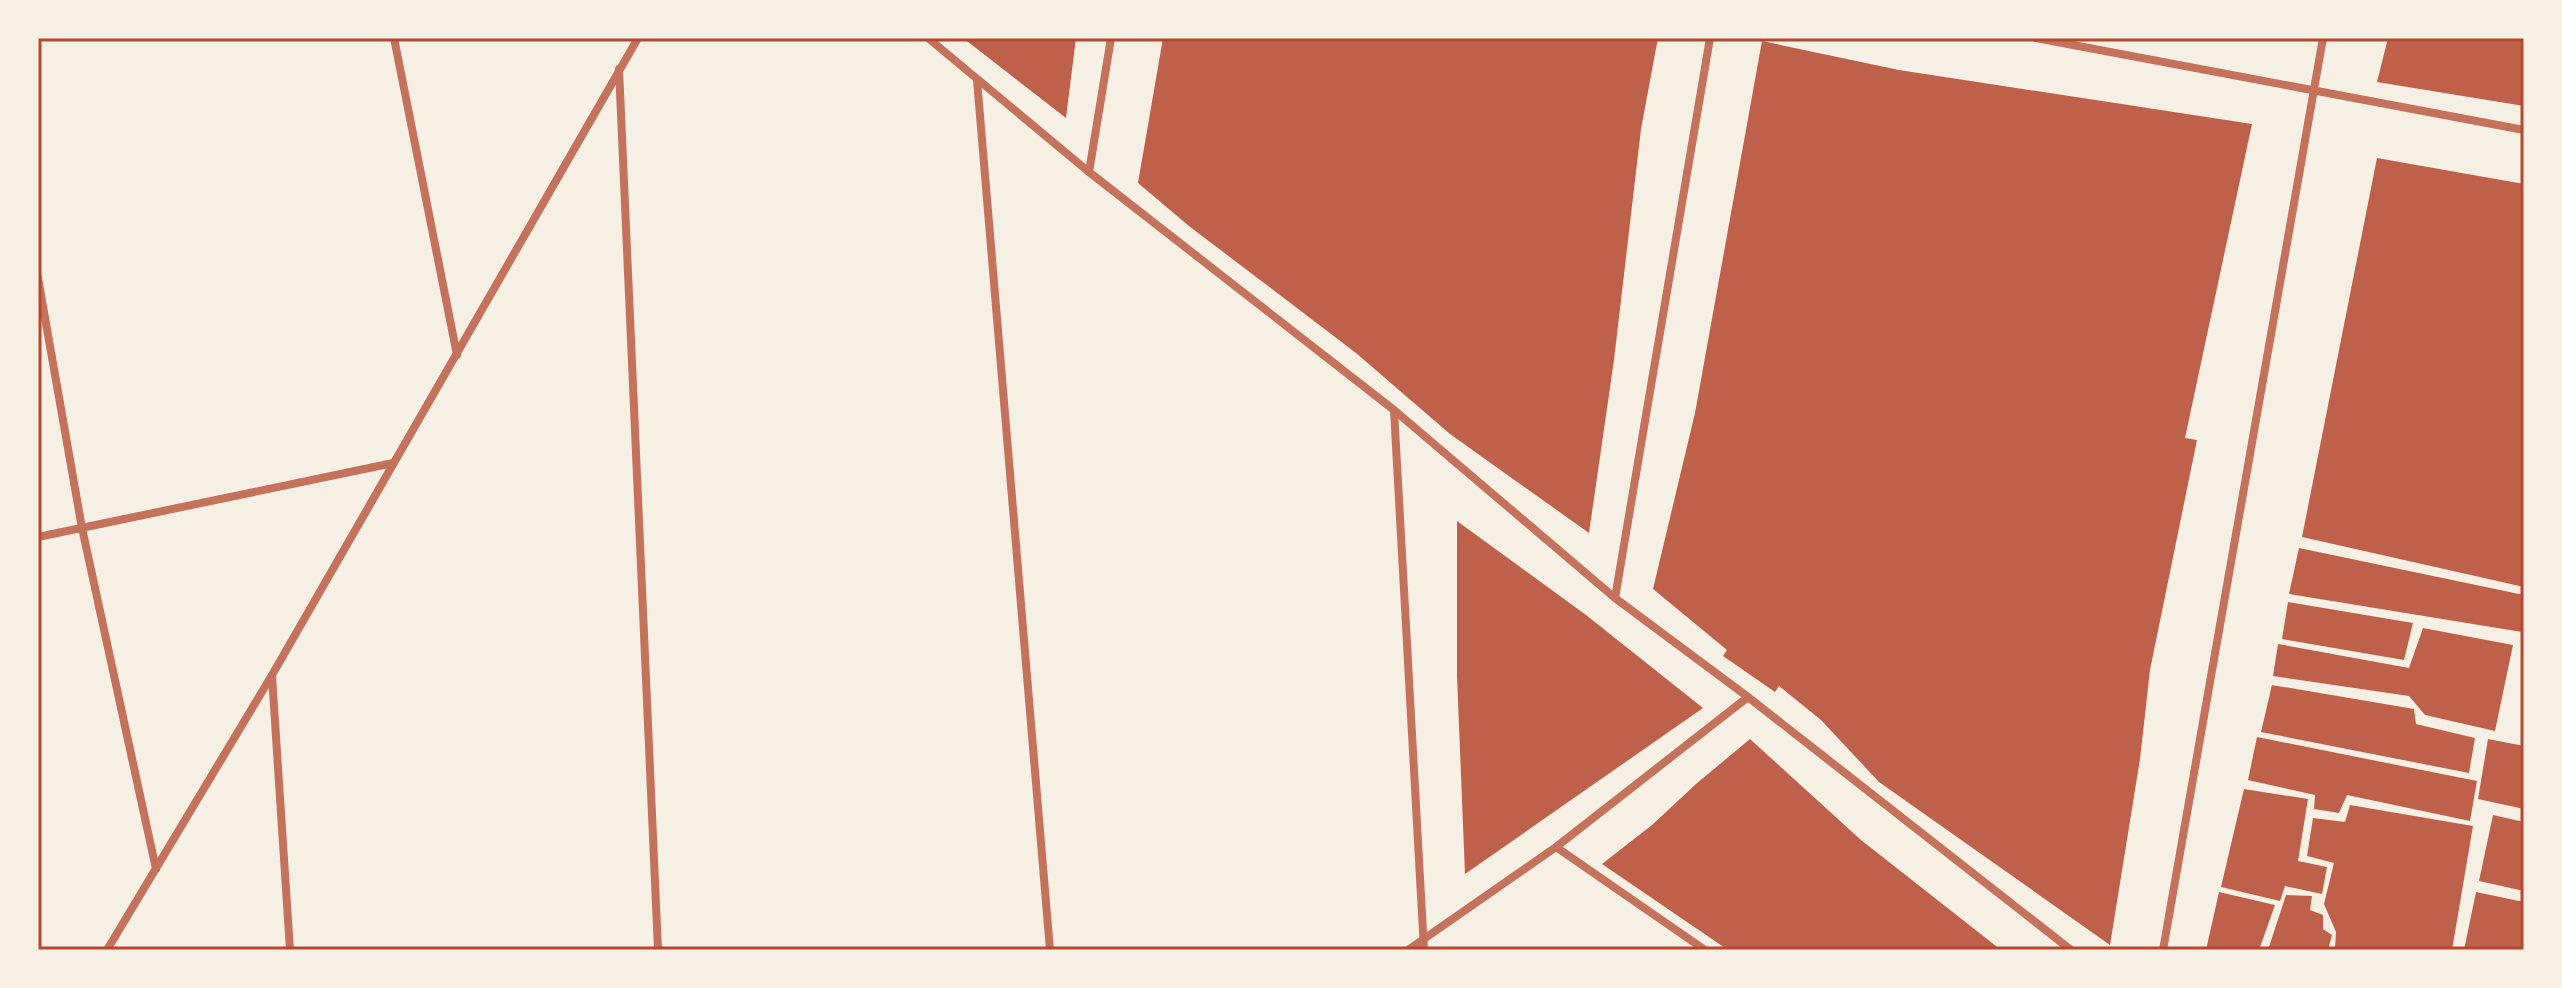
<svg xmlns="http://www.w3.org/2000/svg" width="2562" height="988" viewBox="0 0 2562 988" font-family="'Libre Baskerville',serif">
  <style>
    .building { fill: #bf614a }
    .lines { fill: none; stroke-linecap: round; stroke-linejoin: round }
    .minor { stroke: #c5725c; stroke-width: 8 }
    .neatline { fill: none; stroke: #b5482f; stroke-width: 3 }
  </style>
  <rect width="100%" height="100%" fill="#f6efe4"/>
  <path class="building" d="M963 38H1076L1066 118Z
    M1163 38H1658L1641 129 1614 360 1589 533 1450 434 1356 353 1189 226 1138 183Z
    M2388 38H2524V106L2377 82Z
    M1762 41 1899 70 2252 124 2185 438 2197 440 2150 670 2140 759 2110 945 1879 782 1821 720 1779 686 1775 692 1723 656 1727 650 1653 589 1695 413Z
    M2377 158 2524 184V587L2302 537Z
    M1457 521 1586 615 1703 708 1465 874 1457 676Z
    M2299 548 2524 595 2522 632 2289 594Z
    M2288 602 2413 623 2404 660 2282 639Z
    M2423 628 2513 645 2495 731 2425 715 2409 696 2273 676 2278 644 2409 668Z
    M2272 685 2414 709 2416 724 2475 738 2469 773 2261 732Z
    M2257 737 2477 781 2470 821 2347 795 2339 813 2314 809 2315 795 2248 780Z
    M1750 739 1861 840 2001 950H1728L1602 864 1652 825 1696 784Z
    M2488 739 2524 746V809L2478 799Z
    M2244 789 2308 799 2298 861 2327 867 2322 894 2285 886 2280 901 2221 887Z
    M2350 805 2473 826 2452 950 2335 949 2336 932 2324 904 2334 863 2307 856 2313 818 2345 822Z
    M2493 815 2524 822V891L2479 881Z
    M2219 892 2275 905 2259 950H2206Z
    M2476 892 2524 902V950H2464Z
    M2286 895 2312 896 2310 910 2323 915V929L2332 935 2329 946 2331 950H2268Z"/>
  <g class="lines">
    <path class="minor" d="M394 38 457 355
      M928 38 1089 172 1394 410 1615 598 1748 697 2071 950
      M2036 38 2524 130
      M619 69 658 950
      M977 80 1050 950
      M1089 172 1111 38
      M38 278 82 528 156 869
      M1394 410 1424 950
      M38 537 393 463
      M1615 598 1710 38
      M272 676 290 950
      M1556 847 1705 950
      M107 950 272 675 638 38
      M1408 950 1556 847 1748 697
      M2163 950 2323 38"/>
  </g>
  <rect width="2562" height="988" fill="none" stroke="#f6efe4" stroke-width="80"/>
  <rect x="40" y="40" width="2482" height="908" class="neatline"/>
</svg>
